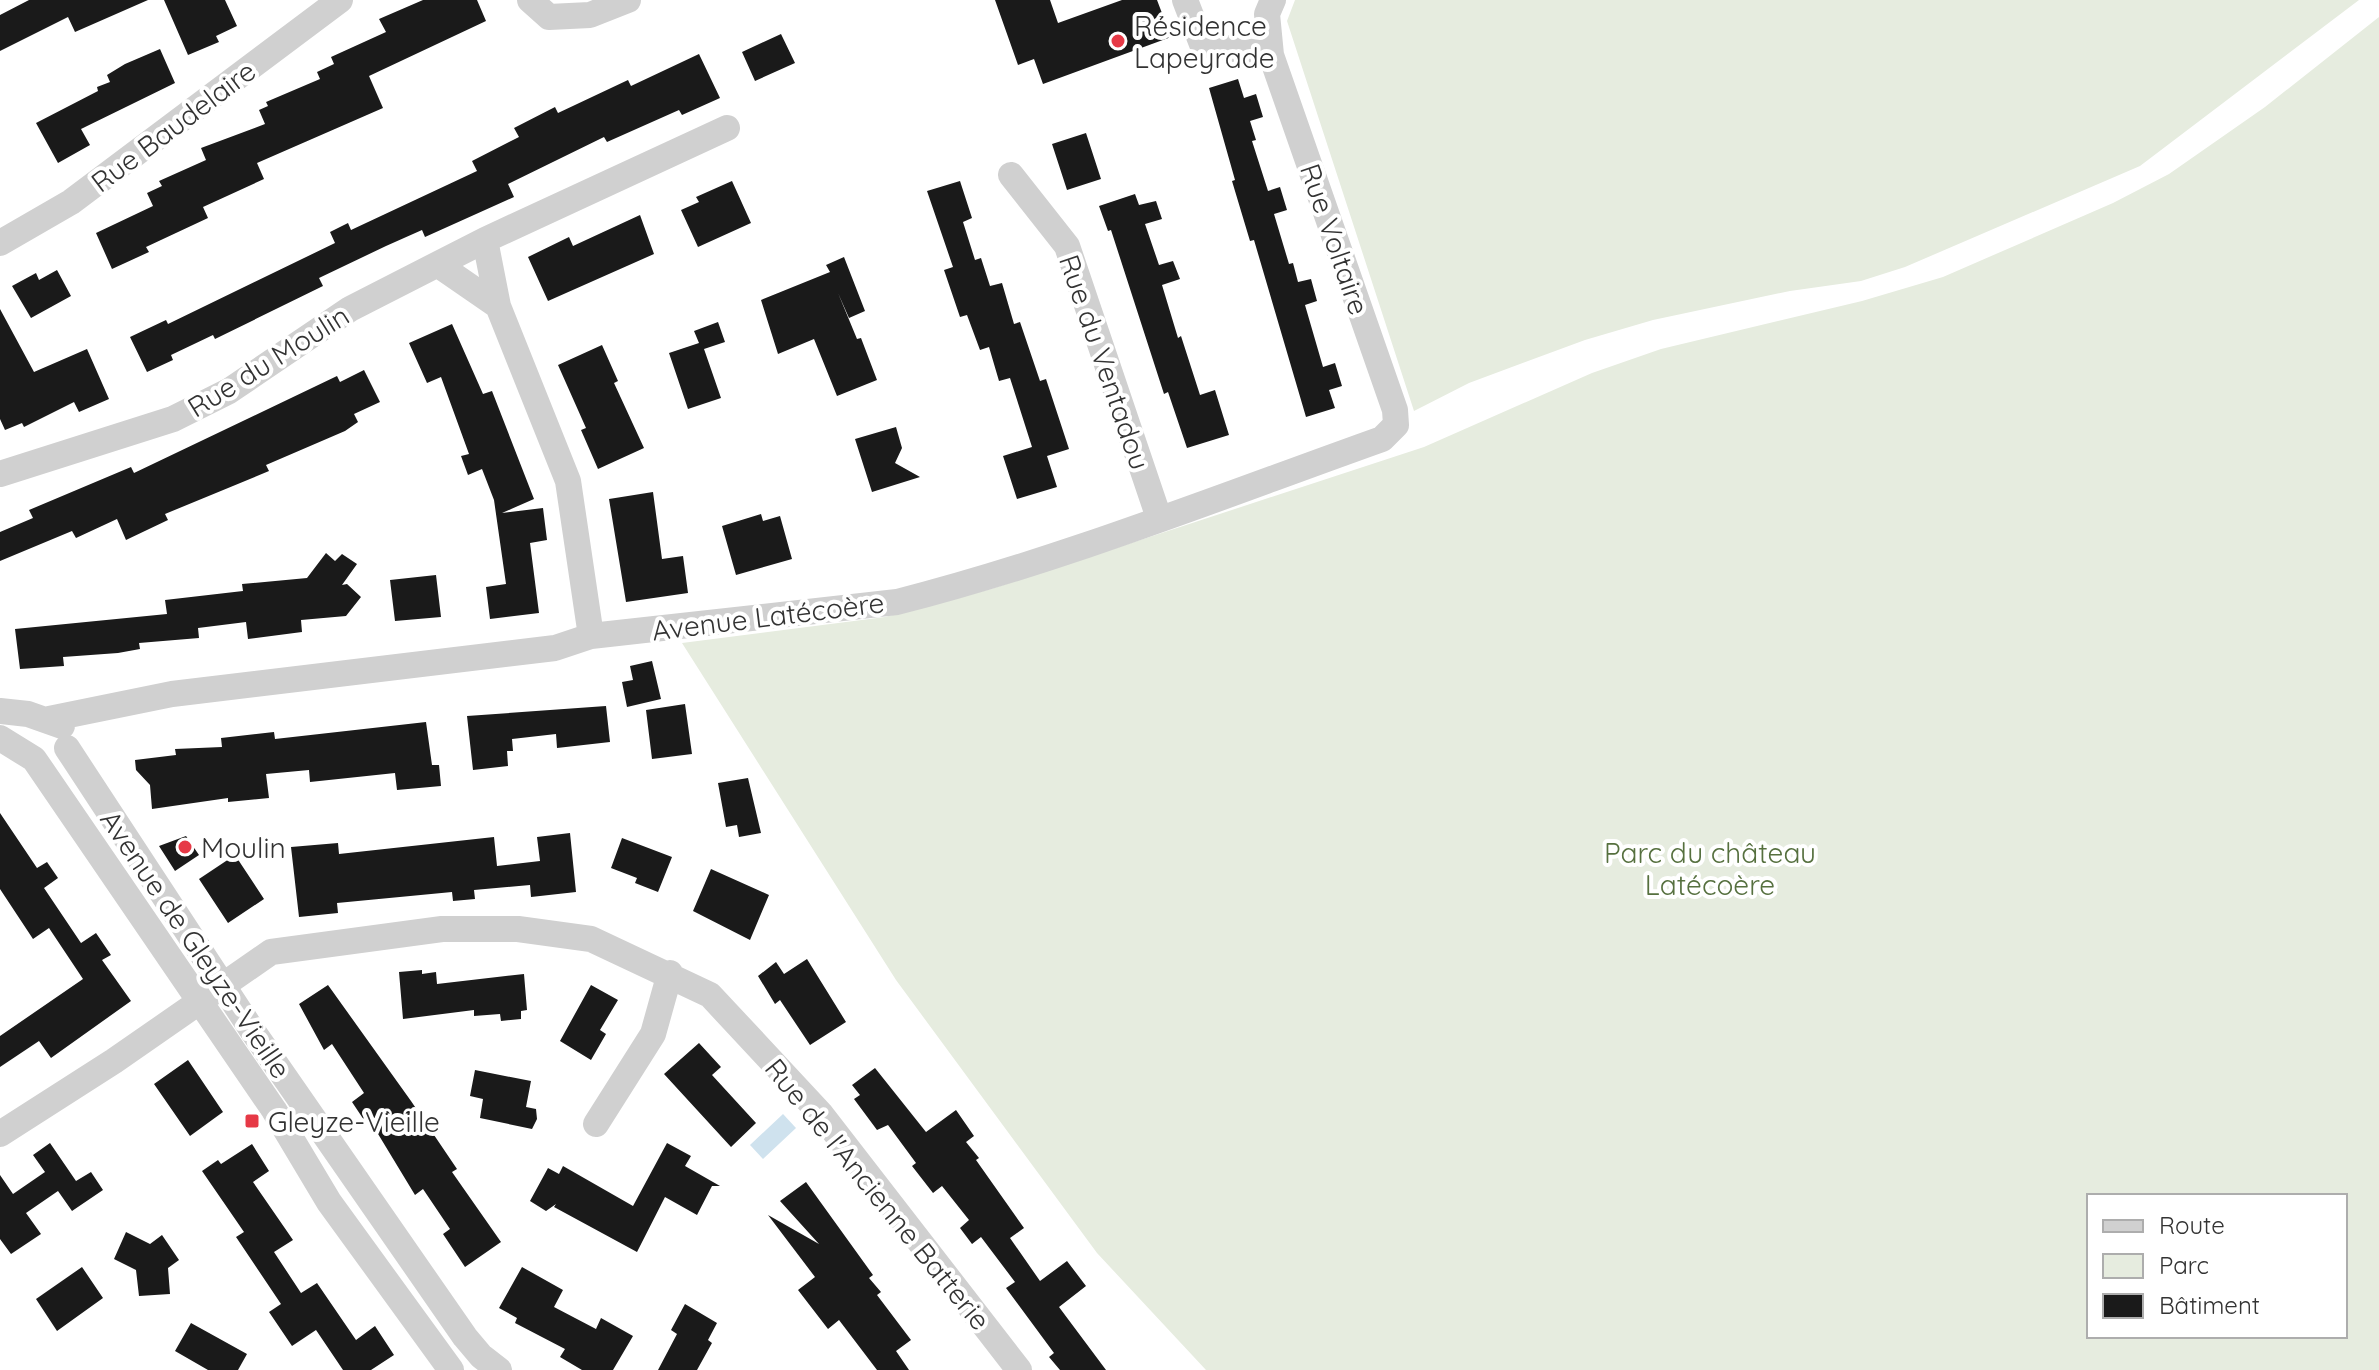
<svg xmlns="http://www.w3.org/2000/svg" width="2379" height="1370" viewBox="0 0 2379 1370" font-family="Quicksand,sans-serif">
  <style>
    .green { fill: #e6ecdf; fill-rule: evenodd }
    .water { fill: #cfe2ee }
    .building { fill: #1a1a1a }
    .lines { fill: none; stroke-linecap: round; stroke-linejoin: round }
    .minor { stroke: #d0d0d0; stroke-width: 26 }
    .poi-dot { fill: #e63946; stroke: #fff; stroke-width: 3 }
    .labels { text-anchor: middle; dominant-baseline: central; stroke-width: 8; stroke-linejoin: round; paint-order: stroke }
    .poi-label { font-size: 28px; fill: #333; stroke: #fff; text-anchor: start }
    .street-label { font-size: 28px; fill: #333; stroke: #fff }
    .park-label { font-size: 28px; fill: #56703f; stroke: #fff }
  </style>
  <rect width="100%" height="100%" fill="#fff"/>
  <path class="green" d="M1295 0H2359L2140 166 1905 267 1861 281 1790 291 1653 320 1585 340 1469 383 1414 411 1287 21Z
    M2379 17V1370H1206L1097 1253 896 980 682 643 885 617 991 589 1424 447 1592 373 1661 349 1862 301 1943 277 2113 203 2169 174 2265 107ZM2089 1196H2345V1336H2089Z"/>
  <path class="water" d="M783 1114 796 1128 763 1159 750 1145Z"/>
  <path class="building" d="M29 0H148L75 32 68 17 0 51V15Z
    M164 0H225L237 26 216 36 219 42 188 55Z
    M423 0H477L486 21 369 76 383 108 257 163 264 179 203 207 208 218 146 247 149 252 112 269 96 233 153 206 147 193 162 186 159 181 206 160 201 148 265 124 259 110 268 106 266 102 320 79 317 72 334 64 331 57 386 32 379 19Z
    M995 0H1050L1058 23 1122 0H1157L1171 37 1043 84 1034 59 1018 65Z
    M781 34 795 63 755 81 742 52Z
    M160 49 175 83 81 129 90 145 58 163 36 123 98 91 97 87 110 82 107 75 125 64Z
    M699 54 720 98 682 115 679 110 607 142 604 137 508 184 514 197 425 237 422 230 386 246 319 278 323 286 215 339 213 335 171 355 173 360 147 372 130 337 166 320 168 324 335 243 330 232 348 223 351 230 477 171 472 161 519 137 514 128 555 107 558 113 628 80 631 86Z
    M1238 79 1244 98 1256 94 1263 117 1250 121 1256 140 1252 141 1268 191 1280 187 1287 210 1274 214 1289 264 1293 263 1298 282 1311 279 1317 301 1305 305 1323 367 1335 363 1342 386 1329 390 1335 408 1306 417 1254 240 1250 241 1232 181 1235 180 1209 88Z
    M1086 133 1101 179 1067 190 1052 144Z
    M732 181 751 223 698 247 681 210 699 202 696 197Z
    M960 181 972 218 963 222 975 260 981 258 990 286 1002 283 1014 324 1020 322 1040 381 1046 379 1069 449 1047 456 1057 487 1017 499 1003 456 1032 447 1010 378 999 381 989 347 980 350 967 315 960 317 944 270 953 267 927 191Z
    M1135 194 1139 205 1156 201 1162 219 1145 224 1159 265 1173 261 1180 279 1162 285 1178 338 1181 336 1200 395 1215 390 1229 435 1187 448 1168 392 1164 394 1111 230 1108 231 1099 206Z
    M640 215 654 254 548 301 528 257 569 237 573 246Z
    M844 257 865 311 849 318 838 293 857 339 861 338 877 380 837 396 814 339 778 354 761 300 830 272 826 265Z
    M57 270 71 296 31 318 12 286 36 273 39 280Z
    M0 309 34 372 87 349 109 399 79 412 74 402 24 427 22 423 5 430 0 419Z
    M718 322 725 342 704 349 721 398 688 409 669 353 699 343 694 331Z
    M452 324 483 394 492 391 534 499 502 513 543 508 547 540 530 543 539 613 490 619 486 587 506 584 494 500 482 469 468 475 461 456 469 454 441 377 427 383 409 343Z
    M602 345 618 381 614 383 644 448 598 469 581 430 586 428 558 365Z
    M364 370 380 402 354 414 358 422 345 431 266 465 269 471 165 514 168 520 126 540 117 519 76 538 72 531 0 561V532L33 518 29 510 131 467 134 473 337 376 340 382Z
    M896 427 902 448 895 463 920 477 872 492 855 439Z
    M653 492 662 559 683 556 688 593 626 602 609 499Z
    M761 514 763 521 780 516 792 559 736 575 722 526Z
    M326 553 335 561 342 554 357 564 342 585 347 584 361 597 346 616 301 620 302 632 248 639 246 622 198 628 199 638 139 643 140 649 118 653 63 657 64 666 20 669 15 629 167 614 165 600 243 591 242 584 307 578Z
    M436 575 441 617 395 621 390 580Z
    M652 661 661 699 627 707 622 682 633 680 630 666Z
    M685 704 692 754 652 759 646 710Z
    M606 706 610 742 557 748 556 734 512 739 513 751H507L508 766 473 770 467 716Z
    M426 722 432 765H439L441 786 397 790 395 773 310 782 309 770 266 774 269 798 228 802V798L152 809 150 785 136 770 135 760 176 755 175 749 222 747 221 738 274 732 275 739Z
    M748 778 761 833 739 837 737 825 726 827 718 783Z
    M0 813 37 868 47 862 58 878 44 888 81 943 96 933 111 955 102 960 131 1001 51 1058 39 1041 0 1067V1036L83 979 49 928 33 939 0 889Z
    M570 833 576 892 531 897 530 885 474 890 475 899 453 901 452 892 337 903 338 913 299 917 291 847 338 843 339 854 494 837 497 866 540 861 537 837Z
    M186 836 199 855 175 871 159 846Z
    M622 838 672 857 658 892 635 883 637 878 611 868Z
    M235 855 264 899 228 923 199 879Z
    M711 869 769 895 750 940 693 911Z
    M807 959 846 1022 810 1045 780 1000 775 1004 758 976 776 962 784 974Z
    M422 970V974L436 972 437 984 524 974 527 1010 521 1011V1019L501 1021 500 1014 474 1016V1010L403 1019 399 972Z
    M328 985 411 1101 457 1169 452 1172 501 1242 465 1267 443 1234 450 1229 423 1189 415 1195 372 1124 368 1126 352 1102 364 1093 332 1044 324 1050 299 1004Z
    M591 985 618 1000 600 1030 606 1034 591 1060 560 1041Z
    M699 1043 721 1067 712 1075 756 1123 731 1147 664 1074Z
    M188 1060 223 1112 190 1136 154 1084Z
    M875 1068 926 1132 956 1110 974 1136 966 1142 979 1158 976 1160 1024 1228 1010 1238 1040 1281 1067 1261 1086 1286 1059 1307 1106 1370H1060L1049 1357 1054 1353 1006 1288 1015 1282 981 1237 972 1244 960 1228 969 1220 942 1186 933 1193 912 1166 916 1163 888 1125 877 1130 854 1099 860 1095 852 1085Z
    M475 1070 531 1081 526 1107 536 1109 537 1119 532 1129 480 1118 483 1099 470 1096Z
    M50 1143 76 1181 91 1172 103 1190 72 1211 58 1191 26 1213 41 1234 11 1254 0 1239V1175L13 1194 45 1172 33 1155Z
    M667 1143 691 1156 685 1166 720 1186H712L697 1215 665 1197 637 1252 554 1207 556 1204 546 1211 530 1201 548 1168 559 1174 563 1166 633 1206Z
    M252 1144 269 1171 253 1182 293 1240 274 1252 301 1293 317 1283 356 1340 375 1326 394 1355 371 1370H343L316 1330 292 1346 269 1312 281 1304 236 1237 244 1232 202 1171 218 1160 221 1164Z
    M806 1182 873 1275 869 1278 881 1292 877 1295 911 1340 896 1351 909 1370H877L839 1320 828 1329 798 1290 815 1277 768 1215 819 1244 780 1201Z
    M126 1232 150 1244 162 1235 179 1260 168 1268 170 1294 139 1296 136 1270 114 1259Z
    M82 1267 103 1298 57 1331 36 1299Z
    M522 1267 563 1290 554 1307 596 1329 601 1318 633 1336 613 1370H582L560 1357 565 1349 515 1323 517 1318 499 1308Z
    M685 1304 717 1323 708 1340 712 1343 697 1370H658L677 1334 671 1330Z
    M191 1323 247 1354 238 1370H208L175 1351Z"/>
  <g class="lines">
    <path class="minor" d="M530 0 549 17 590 15 628 0
      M1185 0 1202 44 1271 55
      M1011 175 1067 246 1159 518
      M485 240 498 306 568 481 591 636
      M0 243 71 202 340 0
      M440 266 498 306
      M0 474 173 419 229 391 350 309 485 240 727 128
      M0 711 28 714 62 726
      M49 719 172 694 555 648 591 636 897 602C1062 560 1222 496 1382 439L1396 425 1395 410 1271 55 1267 14 1273 0
      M0 738 34 759 274 1110 329 1202 451 1370
      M67 748 252 1030 465 1337 481 1356 499 1370
      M596 1124 653 1034 670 973
      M0 1134 114 1061 271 952 442 929H518L591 939 710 995 820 1113 1019 1370"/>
  </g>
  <g class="poi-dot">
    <circle cx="1118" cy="41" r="8"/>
    <circle cx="185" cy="847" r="8"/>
    <rect x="244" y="1113" width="16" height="16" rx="4"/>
  </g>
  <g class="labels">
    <g class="poi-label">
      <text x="1134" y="25">Résidence<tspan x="1134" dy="32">Lapeyrade</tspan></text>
      <text x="201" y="847">Moulin</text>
      <text x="268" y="1121">Gleyze-Vieille</text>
    </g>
    <g class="street-label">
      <text transform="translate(173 126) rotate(-37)">Rue Baudelaire</text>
      <text transform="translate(1335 239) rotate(71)">Rue Voltaire</text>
      <text transform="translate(268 361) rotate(-32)">Rue du Moulin</text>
      <text transform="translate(1105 362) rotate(71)">Rue du Ventadou</text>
      <text transform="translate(768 616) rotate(-7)">Avenue Latécoère</text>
      <text transform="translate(196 944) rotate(56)">Avenue de Gleyze-Vieille</text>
      <text transform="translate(878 1194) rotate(51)">Rue de l'Ancienne Batterie</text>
    </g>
    <g class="park-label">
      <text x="1710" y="852">Parc du château<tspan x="1710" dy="32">Latécoère</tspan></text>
    </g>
  </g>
  <rect x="2087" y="1194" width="260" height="144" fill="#ffffff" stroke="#adadad" stroke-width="2"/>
  <rect x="2103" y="1220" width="40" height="12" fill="#d0d0d0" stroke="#adadad" stroke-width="2"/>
  <text x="2159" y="1234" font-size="24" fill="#333333">Route</text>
  <rect x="2103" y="1254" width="40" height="24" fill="#e6ecdf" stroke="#adadad" stroke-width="2"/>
  <text x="2159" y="1274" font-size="24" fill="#333333">Parc</text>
  <rect x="2103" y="1294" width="40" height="24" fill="#1a1a1a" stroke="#adadad" stroke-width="2"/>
  <text x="2159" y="1314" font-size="24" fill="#333333">Bâtiment</text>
</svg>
